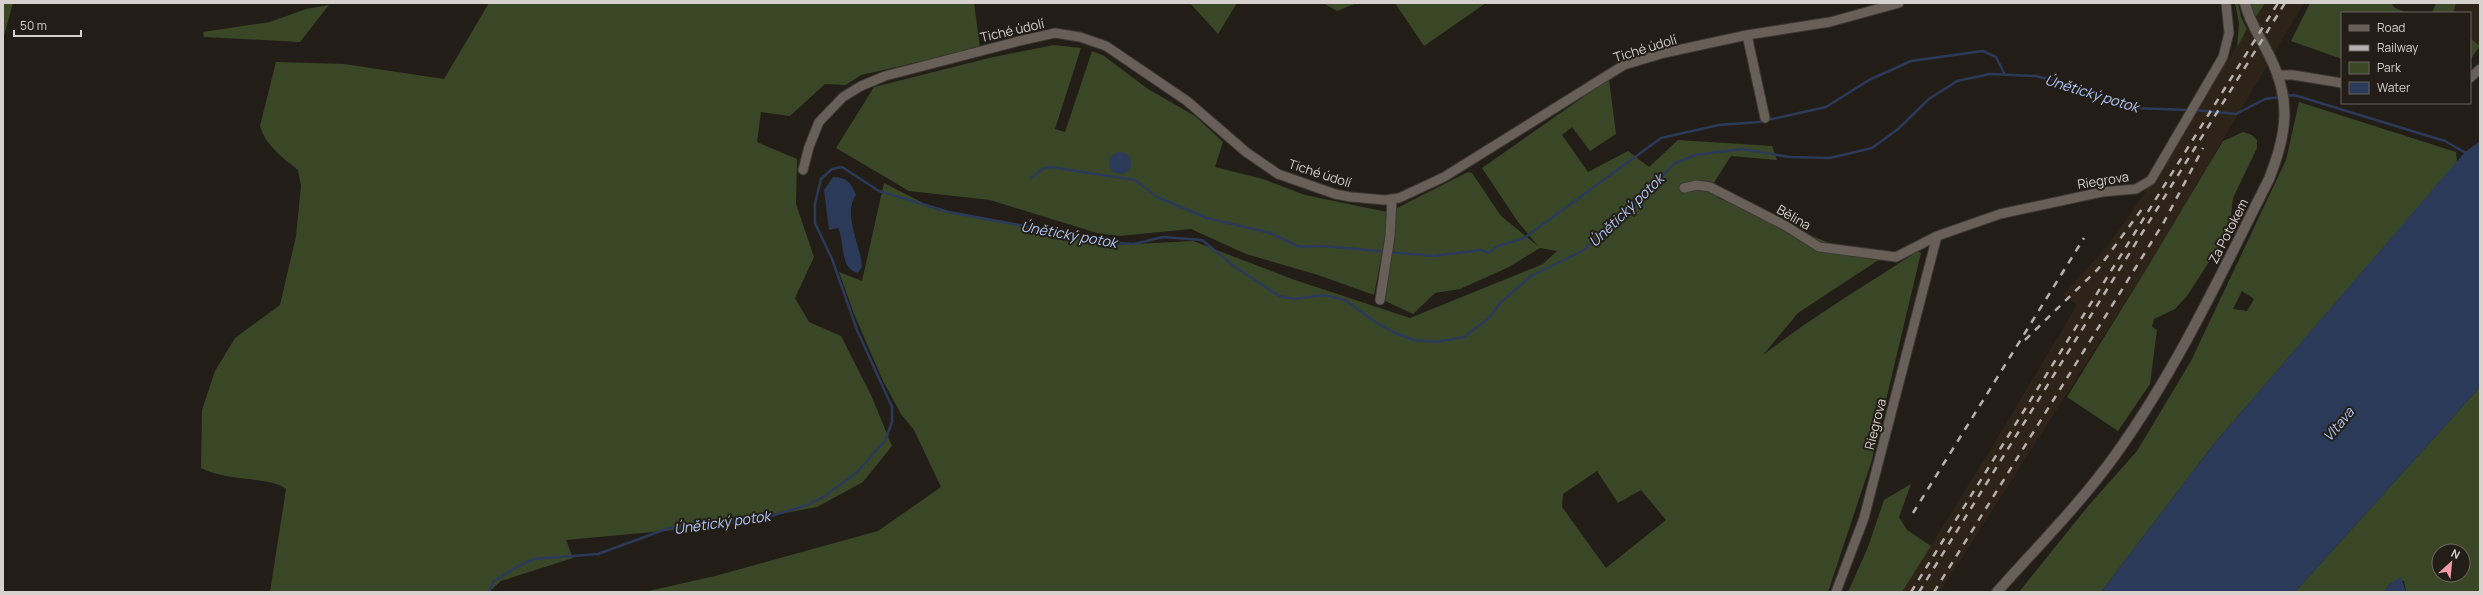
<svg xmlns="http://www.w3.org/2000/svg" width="2483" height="595" viewBox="0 0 2483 595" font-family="Manrope,sans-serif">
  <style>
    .built { fill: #2e2318 }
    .green { fill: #3a4727; fill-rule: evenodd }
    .water { fill: #2b3a59 }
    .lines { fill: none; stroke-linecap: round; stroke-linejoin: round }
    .stream { stroke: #2b3a59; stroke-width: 2.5 }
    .minor-casing { stroke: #3c3733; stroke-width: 11 }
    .secondary-casing { stroke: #3c3733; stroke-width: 12 }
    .minor { stroke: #675f58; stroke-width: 9 }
    .secondary { stroke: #675f58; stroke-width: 10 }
    .rail { stroke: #b6b1ad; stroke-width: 2.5; stroke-dasharray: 7 7; stroke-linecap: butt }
    .labels { text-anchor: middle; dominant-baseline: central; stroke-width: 4; stroke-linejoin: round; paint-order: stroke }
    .street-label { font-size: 13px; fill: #d6d1cd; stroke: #231d17 }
    .water-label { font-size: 14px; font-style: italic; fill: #b1c9f8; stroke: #231d17 }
  </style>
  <rect width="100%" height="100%" fill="#231d17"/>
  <path class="built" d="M2264 3H2304L2144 273 1940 592H1902L1992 447 2077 305 2063 295 2109 244 2144 194Z
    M2456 3H2480V46L2470 38V13H2453Z"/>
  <path class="green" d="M3 3H13L3 39Z
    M489 3H974L980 48 861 75 846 85 825 84 790 116 761 112 757 142 797 159 796 204 814 257 795 298 809 322 841 336 871 395 892 446 863 482 817 507 718 526 566 540 573 558 501 581 489 592H270L286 489C272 477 224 481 201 468L202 410 215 371 235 338 280 305 296 236 301 186 298 170C283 158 266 146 260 126L276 62 344 64 444 79Z
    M1190 3H1237L1218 34Z
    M1323 3H1357L1337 11Z
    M1395 3H1486L1424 46Z
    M2235 3H2238L2241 17 2247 29 2237 47 2239 23Z
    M2251 3H2265L2255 18Z
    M2310 3H2391L2395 8 2408 13H2342V59L2291 41Z
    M2436 3H2456L2453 13H2432Z
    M329 5 300 42 204 37 203 32 270 22 306 9Z
    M2470 38 2480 46 2470 60Z
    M1054 45 1081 48 1055 129 1065 132 1092 51 1104 56 1148 89 1195 116 1223 142 1215 167 1263 179 1305 195 1387 212 1386 232 1374 295 1318 275 1246 254 1191 229 1119 236 1097 233 990 200 909 191 836 148 874 87 989 58Z
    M1609 79 1616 134 1590 151 1572 127 1562 135 1588 172 1628 151 1649 167 1678 140 1772 146 1777 160 1731 156 1713 184 1718 198 1854 253 1883 257 1798 313 1763 355C1812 317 1866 285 1918 251L1921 253 1871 463 1828 592H644L715 576 878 531 941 487 914 430 901 414 883 381 854 314 839 272 862 281 884 183 937 210 1116 245 1193 241 1292 279 1410 318 1543 264 1557 251 1540 248 1509 267 1460 289 1435 293 1413 314 1381 299 1397 208 1468 172 1472 173 1501 216 1538 246 1518 222 1482 168ZM1597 471 1618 503 1641 490 1666 520 1606 568 1562 507 1563 494Z
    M2299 102 2456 152 2457 162 2213 445 2101 592H2019L2089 505 2137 451 2191 361 2286 160ZM2242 291 2254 299 2247 311 2233 309Z
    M2243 132 2252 135 2257 140V148L2233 198 2229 230 2220 245 2187 296 2175 309 2154 319 2152 327 2157 330 2150 384 2118 431 2067 397 2144 273 2223 141Z
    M2480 387V592H2406L2404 581 2390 583 2384 592H2295ZM2439 551H2463V575H2439Z
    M1911 484 1899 517 1907 530 1931 546 1902 592H1848L1868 547 1884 500Z"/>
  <path class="water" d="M2480 141V387L2295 592H2101L2213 445 2465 152Z
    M1109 163a11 11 0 1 1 22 0a11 11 0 1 1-22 0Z
    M833 177C847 177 851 183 856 195 842 214 861 245 862 267L858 273C839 269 845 241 838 228L829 230 824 190Z
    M2401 577 2406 592H2384L2390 583Z"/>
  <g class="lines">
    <path class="stream" d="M2285 96 2294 95 2445 141 2466 153
      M2194 110 2236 114 2265 99 2280 97
      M1032 178 1042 169 1050 167 1135 180 1157 197 1207 218 1270 233 1300 247 1324 246 1433 256 1481 250 1488 253 1498 246 1524 238 1661 138 1719 125 1759 122 1826 107 1869 80 1911 61 1983 51 1996 57 2005 75
      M489 592 493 582 513 569 534 559 598 554 669 528 759 520 807 505 825 496 856 473 885 441 892 422V407L857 330 832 259 815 223V203L821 179 832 169 842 167 879 191 949 212 1115 243 1134 244 1163 237 1202 240 1235 267 1279 296 1294 299 1324 295 1345 300 1377 323 1395 333 1414 340 1436 342 1464 337 1489 318 1500 303 1531 276 1584 250 1606 228 1627 212 1674 164 1695 155 1742 149 1789 157 1830 158 1872 148 1898 129 1929 99 1957 81 1990 74 2036 76 2070 85 2132 108 2189 110"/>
    <defs>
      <path id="minor" d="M1747 35 1765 118
        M2278 75H2293L2342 83
        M2470 78 2480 69
        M803 170 809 147 819 122 843 97 861 86 885 76 1019 41 1055 33 1080 37 1106 46 1187 101 1246 152 1278 174 1335 194 1351 197 1385 200 1399 198 1444 177 1624 65 1664 53 1747 35 1830 22 1899 3
        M1684 188 1697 185 1710 187 1786 226 1819 247 1896 257 1937 236 2000 214 2102 192 2136 189 2151 180 2223 57 2229 33 2226 3
        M1380 300 1390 236 1392 199
        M1836 592 1864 518 1937 236"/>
      <path id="secondary" d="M1997 592C2037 547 2081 503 2116 454 2177 369 2222 272 2269 179 2287 134 2292 100 2269 55 2261 38 2249 22 2245 3"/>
    </defs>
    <use href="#minor" class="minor-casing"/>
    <use href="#secondary" class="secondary-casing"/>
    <use href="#minor" class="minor"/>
    <use href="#secondary" class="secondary"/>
    <path class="rail" d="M2025 340 2098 269 2142 209
      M1913 513 2084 238
      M1911 592 2278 3
      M1919 592 2285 3
      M1934 592 2164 222 2203 148"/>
  </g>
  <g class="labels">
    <g class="street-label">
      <text transform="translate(1012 30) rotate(-13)">Tiché údolí</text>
      <text transform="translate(1645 48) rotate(-17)">Tiché údolí</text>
      <text transform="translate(1320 173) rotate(18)">Tiché údolí</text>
      <text transform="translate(2103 180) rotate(-9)">Riegrova</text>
      <text transform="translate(1794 217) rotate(30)">Bělina</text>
      <text transform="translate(2228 231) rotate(-63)">Za Potokem</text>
      <text transform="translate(1875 424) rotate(-76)">Riegrova</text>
    </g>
    <g class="water-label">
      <text transform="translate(2092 93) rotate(17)">Únětický potok</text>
      <text transform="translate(1626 210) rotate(-44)">Únětický potok</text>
      <text transform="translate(1069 234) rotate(10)">Únětický potok</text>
      <text transform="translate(2338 424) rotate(-50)">Vltava</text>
      <text transform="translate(722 522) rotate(-8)">Únětický potok</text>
    </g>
  </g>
  <rect width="2483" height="595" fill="none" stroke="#d6d1cd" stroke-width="8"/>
  <rect x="2341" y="12" width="130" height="92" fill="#231d17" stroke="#6b6560"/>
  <rect x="2349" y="25" width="20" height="6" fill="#675f58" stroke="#6b6560"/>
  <text x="2377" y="32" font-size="12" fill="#d6d1cd">Road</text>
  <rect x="2349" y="45" width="20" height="6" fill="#b6b1ad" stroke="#6b6560"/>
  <text x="2377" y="52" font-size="12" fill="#d6d1cd">Railway</text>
  <rect x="2349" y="62" width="20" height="12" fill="#3a4727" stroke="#6b6560"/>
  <text x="2377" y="72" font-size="12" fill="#d6d1cd">Park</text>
  <rect x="2349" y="82" width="20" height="12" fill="#2b3a59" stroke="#6b6560"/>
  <text x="2377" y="92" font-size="12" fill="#d6d1cd">Water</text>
  <g transform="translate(2451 563) rotate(27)"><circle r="19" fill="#231d17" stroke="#6b6560"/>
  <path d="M0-3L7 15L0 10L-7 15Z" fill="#f49aa6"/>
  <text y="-6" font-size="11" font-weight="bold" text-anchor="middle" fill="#d6d1cd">N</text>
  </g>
  <path d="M14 30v6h67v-6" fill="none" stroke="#d6d1cd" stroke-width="2"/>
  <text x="20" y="30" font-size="12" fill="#d6d1cd" stroke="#231d17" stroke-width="3" paint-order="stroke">50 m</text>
</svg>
